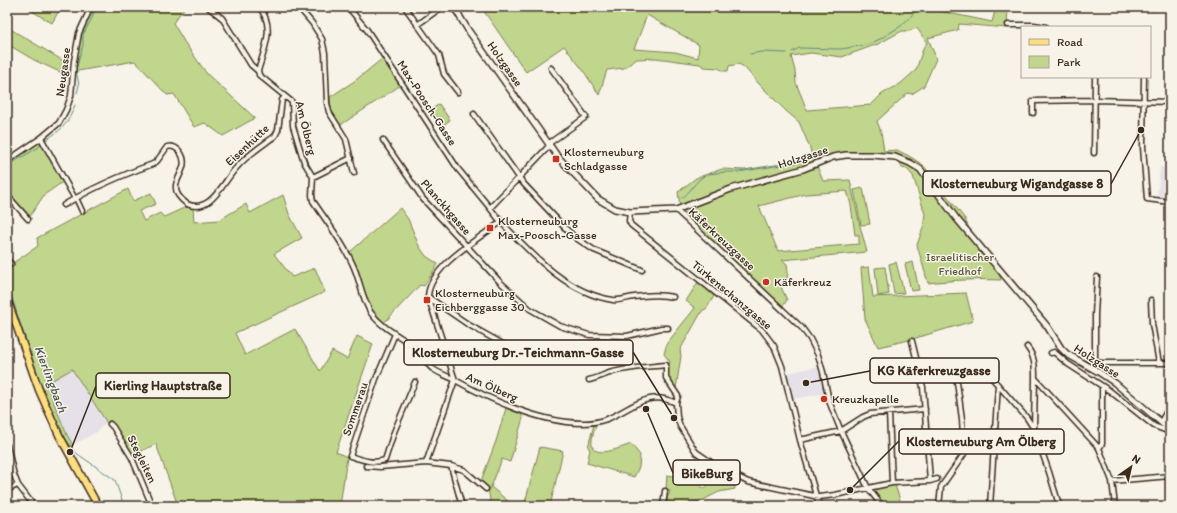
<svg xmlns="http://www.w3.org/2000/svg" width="1177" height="513" viewBox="0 0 1177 513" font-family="Itim,sans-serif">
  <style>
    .built { fill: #e6e1e8 }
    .green { fill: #c0d68c; stroke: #7e8055; fill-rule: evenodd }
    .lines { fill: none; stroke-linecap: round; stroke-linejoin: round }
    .stream { stroke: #5f8889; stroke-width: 1 }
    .minor-casing { stroke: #3b2a1e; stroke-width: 7 }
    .tertiary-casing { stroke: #3b2a1e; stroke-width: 8 }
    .primary-casing { stroke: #3b2a1e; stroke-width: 9 }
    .minor { stroke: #f7f3e8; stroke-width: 4 }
    .tertiary { stroke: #f7f3e8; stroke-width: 5 }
    .primary { stroke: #fedf80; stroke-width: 6 }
    .poi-dot { fill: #c8321e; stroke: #f7f3e8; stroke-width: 1.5 }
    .labels { text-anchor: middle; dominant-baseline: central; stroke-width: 3; stroke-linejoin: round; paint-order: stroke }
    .street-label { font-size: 12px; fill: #3b2a1e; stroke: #f7f3e8 }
    .poi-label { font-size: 12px; fill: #3b2a1e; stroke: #f7f3e8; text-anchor: start }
    .park-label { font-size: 12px; fill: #5c553a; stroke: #f7f3e8 }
    .water-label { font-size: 13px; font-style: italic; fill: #4d5953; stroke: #f7f3e8 }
    .leader { fill: none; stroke: #3b2a1e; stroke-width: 1.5 }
    .callout-dot { fill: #3b2a1e; stroke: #f7f3e8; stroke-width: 1.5 }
    .callout { fill: #f7f3e8; stroke: #3b2a1e; stroke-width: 1.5 }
    .callout-label { font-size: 13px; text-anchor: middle; font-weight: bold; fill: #3b2a1e }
  </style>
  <rect width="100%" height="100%" fill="#f7f3e8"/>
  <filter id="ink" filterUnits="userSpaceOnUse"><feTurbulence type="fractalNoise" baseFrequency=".025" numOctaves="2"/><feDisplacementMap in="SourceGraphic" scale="8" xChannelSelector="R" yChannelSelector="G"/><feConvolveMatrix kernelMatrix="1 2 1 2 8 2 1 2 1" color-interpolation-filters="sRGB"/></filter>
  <g filter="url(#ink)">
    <path class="built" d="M1160 167 1170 168V200L1157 198Z
      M819 366 826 393 793 399 787 373Z
      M72 369 107 423 103 425 97 432 73 445 67 435 45 384Z"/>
    <path class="green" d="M25 7H61L52 23Z
      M89 7H185L173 23 185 43 207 74 255 118 223 136 205 123 194 127 174 94 167 95 135 61 72 72V60Z
      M481 7H940L939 11 992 22 996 7H1008L1007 28 959 24 958 30 928 38 934 53 936 59 924 86 912 94 908 93 877 121 881 132 884 151 897 150 909 156 923 165 965 219 978 250 999 273 1001 280C977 279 953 280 928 283L917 245 923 228 925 214 913 176 907 169 902 168 895 156 845 152 819 160 817 166 823 181 850 180 860 226 867 252 782 260 787 264C789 276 788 278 781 287L787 300 783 306 681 213 678 192 696 178 722 169 744 170 800 161 812 157 810 148 799 122 786 111 760 85 744 67 739 64 729 66 728 71H724L718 68 704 67 700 64 656 58 637 59 624 68 607 70 599 95 583 70 564 46 526 72ZM647 15 699 45 698 58 675 52 634 49ZM917 28 927 43 924 46 916 70 900 84 882 94 871 105 807 110 796 83 795 71 791 56 811 53 842 57 878 44 902 31H909ZM847 191 851 205 855 235H859V244L778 251 759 206 806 194Z
      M7 27 67 63 62 73 34 60 7 44Z
      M383 58 401 85 339 126 331 110 330 97 356 80Z
      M439 104 450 120 442 126 431 110Z
      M39 143 42 144 64 181 44 195 30 216 7 191V167L13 159Z
      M863 188 870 224 861 225 854 190Z
      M128 189 133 201 151 193 156 204 139 211 144 221 160 213 164 217 186 207 193 208 194 222 219 220 246 204 250 213 283 195 289 214 302 238 274 254 292 277 315 268 325 292 235 333 245 355 295 329 320 371 332 351 347 359 357 336 373 344 336 452 347 457 340 506H178L156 444 133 455 114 425 107 423 72 369 46 384 67 435 73 445 70 446 63 438 37 378 18 320 7 288V267L38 246 37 238Z
      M400 208 408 219 419 246 426 256 438 264 424 286 420 285 384 323 371 308 350 252Z
      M896 262 904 293 894 294 889 264Z
      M913 262 919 290 911 291 905 264Z
      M869 267 873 297 966 293 973 321 909 340 878 347 865 319 861 268Z
      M885 267 889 294 878 296 875 268Z
      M698 282 714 296 707 308 702 311 680 350 681 356 675 395C666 383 663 377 670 362L664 354 667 343 695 308 686 301Z
      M506 408 521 414 523 418 510 462 502 459 491 487 514 506H491L488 488 481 481 496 441Z
      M594 424H597C595 429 592 435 592 440 589 462 622 447 631 444L640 455 639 467 634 477 587 463 590 450 588 447Z
      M540 447 563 451 550 506H524Z
      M721 473C730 477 734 478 735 489L719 492 703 500 676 506H667V496L669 495 670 490 666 489 667 475 701 481 700 486 705 488Z
      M895 485 902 506H885L871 489Z"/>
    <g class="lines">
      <path class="stream" d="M1148 7 1153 11
        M792 52 799 48 841 49 866 45 880 39 901 26 918 9
        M750 54 761 52 787 53
        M77 93 79 85 76 70 83 45V35L92 18 95 9
        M46 140C63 128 67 126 75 105
        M12 163 39 147 41 144
        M709 174 725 172H738L800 162
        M682 198C691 192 695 181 704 176
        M7 282 19 320 43 390 63 435 74 451 79 455 115 480 124 506
        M178 396 200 387 225 373"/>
      <defs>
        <path id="minor" d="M208 7 222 18 251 65 258 71 259 75 292 102 293 126 304 162 313 177 312 195 313 201C327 222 343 242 353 265 360 280 362 299 371 313 381 327 398 335 412 345 421 351 424 363 433 369 440 374 448 376 455 380 491 400 541 423 583 423 591 423 599 422 607 419 632 409 647 389 676 403L677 417 680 426 696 452 718 467 748 482 819 497 835 495 892 483 930 481 937 479
          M296 7 301 10 312 23 322 39 325 53 327 103 329 112 346 139 354 173
          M348 7 367 30 458 169 490 208
          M405 7 439 55 444 74 458 92
          M452 7 458 14
          M417 25 442 7
          M1008 25H1034L1046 27
          M258 71C264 50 276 26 259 7
          M1144 77 1143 147 1147 199 1170 202
          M1033 113V101L1095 100 1170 102
          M474 114 523 183 566 229 576 238 594 250 642 270
          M41 138 74 197 76 198 82 211
          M383 140 423 199 500 282 530 309 560 326 589 335 627 336 661 328H668
          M548 144 586 117 551 68
          M1094 153 1095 77
          M7 161 41 138 59 123 66 110 71 96 74 61 79 33 91 7
          M313 177 351 158
          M7 195 28 219
          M64 205C92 188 122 175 153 164L157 161 167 147C177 144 186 156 183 167 180 178 172 184 178 195 180 198 184 202 187 204 211 215 224 180 237 167 247 155 263 145 275 136L278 130 282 100 285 97
          M676 210 802 328 810 339 818 355 823 372 829 401 841 431 868 488 882 506
          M630 212 629 221 631 225 762 330 774 346 782 366 800 440 819 506
          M501 222C532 254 566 293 613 300 619 301 627 298 634 297 647 295 660 294 673 297
          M7 259 11 264
          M1097 277 1095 315V359L1097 362 1101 363H1170
          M428 297 469 325 510 348
          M1151 300 1152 324 1159 363
          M395 334 376 379 350 456C362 460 373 464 385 460L394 432 415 382
          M912 341 923 387 930 481
          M1027 347C1035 357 1035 366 1035 378L1099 448 1102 444V386
          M1051 353 1054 352 1068 364 1110 391 1154 426 1170 432
          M991 377 1027 418 1034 429 1035 378
          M455 380 428 296C430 266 478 239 501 222L490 208 550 145
          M455 380 426 463 451 466 462 506
          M589 380C598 378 605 374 613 372 630 367 648 367 666 365V378L678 396 676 403
          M889 413 892 483
          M1162 423 1163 418 1167 411H1170
          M110 424 113 427 132 458 152 506
          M1034 429 1049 472 1059 505
          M800 440 841 431 863 417 870 414 925 409
          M7 445 14 475 18 485 34 506
          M1099 448 1112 481 1115 506
          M366 466 380 467 426 463
          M451 466 464 470 486 489
          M1169 476 1170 495
          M1112 481 1170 476
          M7 487 11 488 18 485
          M663 506 665 491
          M939 506 941 487 964 454 962 419 957 382
          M990 506 998 385"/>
        <path id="tertiary" d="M456 7 460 17 468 30 558 157 598 199 615 209 630 212 676 210 731 189 803 169 833 157 846 155H872L895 157 910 163 920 169 956 218 1047 326 1061 348 1067 354 1097 371 1115 383 1170 430"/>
        <path id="primary" d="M7 299 39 390 59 435 98 506"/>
      </defs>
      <use href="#minor" class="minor-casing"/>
      <use href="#tertiary" class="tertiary-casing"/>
      <use href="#primary" class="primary-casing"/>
      <use href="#minor" class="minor"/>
      <use href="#tertiary" class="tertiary"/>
      <use href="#primary" class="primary"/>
    </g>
  </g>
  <g class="poi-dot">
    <rect x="552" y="155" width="8" height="8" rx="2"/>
    <rect x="486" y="224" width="8" height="8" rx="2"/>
    <circle cx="766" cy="282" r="4"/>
    <rect x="423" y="296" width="8" height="8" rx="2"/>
    <circle cx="824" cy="399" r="4"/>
  </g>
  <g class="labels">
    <g class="street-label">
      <text transform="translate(505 64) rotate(55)">Holzgasse</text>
      <text transform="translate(63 72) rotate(-82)">Neugasse</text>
      <text transform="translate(427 103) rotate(57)">Max-Poosch-Gasse</text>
      <text transform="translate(306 128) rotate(76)">Am Ölberg</text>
      <text transform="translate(247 145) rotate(-43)">Eisenhütte</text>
      <text transform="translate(803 157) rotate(-18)">Holzgasse</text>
      <text transform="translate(446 207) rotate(49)">Planckhgasse</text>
      <text transform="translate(722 239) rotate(43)">Käferkreuzgasse</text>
      <text transform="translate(732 295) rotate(40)">Türkenschanzgasse</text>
      <text transform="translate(1097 361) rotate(33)">Holzgasse</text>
      <text transform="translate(492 387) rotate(24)">Am Ölberg</text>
      <text transform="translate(355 409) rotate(-71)">Sommerau</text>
      <text transform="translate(142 459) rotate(64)">Stegleiten</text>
    </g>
    <g class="poi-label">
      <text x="564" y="152">Klosterneuburg<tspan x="564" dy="14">Schladgasse</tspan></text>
      <text x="498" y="221">Klosterneuburg<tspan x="498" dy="14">Max-Poosch-Gasse</tspan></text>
      <text x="774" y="282">Käferkreuz</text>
      <text x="435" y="293">Klosterneuburg<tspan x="435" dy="14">Eichberggasse 30</tspan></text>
      <text x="832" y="399">Kreuzkapelle</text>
    </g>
    <g class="park-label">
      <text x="960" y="257">Israelitischer<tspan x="960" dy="14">Friedhof</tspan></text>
    </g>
    <g class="water-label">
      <text transform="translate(51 379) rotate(69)">Kierlingbach</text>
    </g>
  </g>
  <path class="leader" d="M1141 130L1111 184M674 418L633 352M806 383L870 371M70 452L96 386M850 490L899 441M646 409L673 473"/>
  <g class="callout-dot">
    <circle cx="1141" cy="130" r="4"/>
    <circle cx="674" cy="418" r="4"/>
    <circle cx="806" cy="383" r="4"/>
    <circle cx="70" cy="452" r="4"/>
    <circle cx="850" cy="490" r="4"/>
    <circle cx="646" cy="409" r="4"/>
  </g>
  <g class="callout">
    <rect x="923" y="171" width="188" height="25" rx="4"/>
    <rect x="404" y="340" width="229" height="25" rx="4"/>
    <rect x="870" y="358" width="129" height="25" rx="4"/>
    <rect x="96" y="373" width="134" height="25" rx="4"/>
    <rect x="899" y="429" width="165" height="25" rx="4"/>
    <rect x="673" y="460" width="67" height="25" rx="4"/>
  </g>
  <g class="callout-label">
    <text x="1017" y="188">Klosterneuburg Wigandgasse 8</text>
    <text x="518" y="357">Klosterneuburg Dr.-Teichmann-Gasse</text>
    <text x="934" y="375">KG Käferkreuzgasse</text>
    <text x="163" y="390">Kierling Hauptstraße</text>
    <text x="981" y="446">Klosterneuburg Am Ölberg</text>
    <text x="707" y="478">BikeBurg</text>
  </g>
  <rect width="1177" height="513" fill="none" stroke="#f7f3e8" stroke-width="24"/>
  <rect x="12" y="12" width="1153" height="489" fill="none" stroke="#3b2a1e" stroke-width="1.5" filter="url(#ink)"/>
  <rect x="1021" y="26" width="130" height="52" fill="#f7f3e8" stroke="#aca397"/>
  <rect x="1029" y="39" width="20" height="6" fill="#fedf80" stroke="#aca397"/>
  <text x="1057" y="46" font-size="12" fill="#3b2a1e">Road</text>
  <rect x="1029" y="56" width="20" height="12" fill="#c0d68c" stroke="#aca397"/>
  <text x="1057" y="66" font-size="12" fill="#3b2a1e">Park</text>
  <g transform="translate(1131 467) rotate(34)" stroke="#f7f3e8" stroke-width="3" paint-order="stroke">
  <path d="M0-3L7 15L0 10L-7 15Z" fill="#3b2a1e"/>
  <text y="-6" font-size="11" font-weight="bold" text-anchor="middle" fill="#3b2a1e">N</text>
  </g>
</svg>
